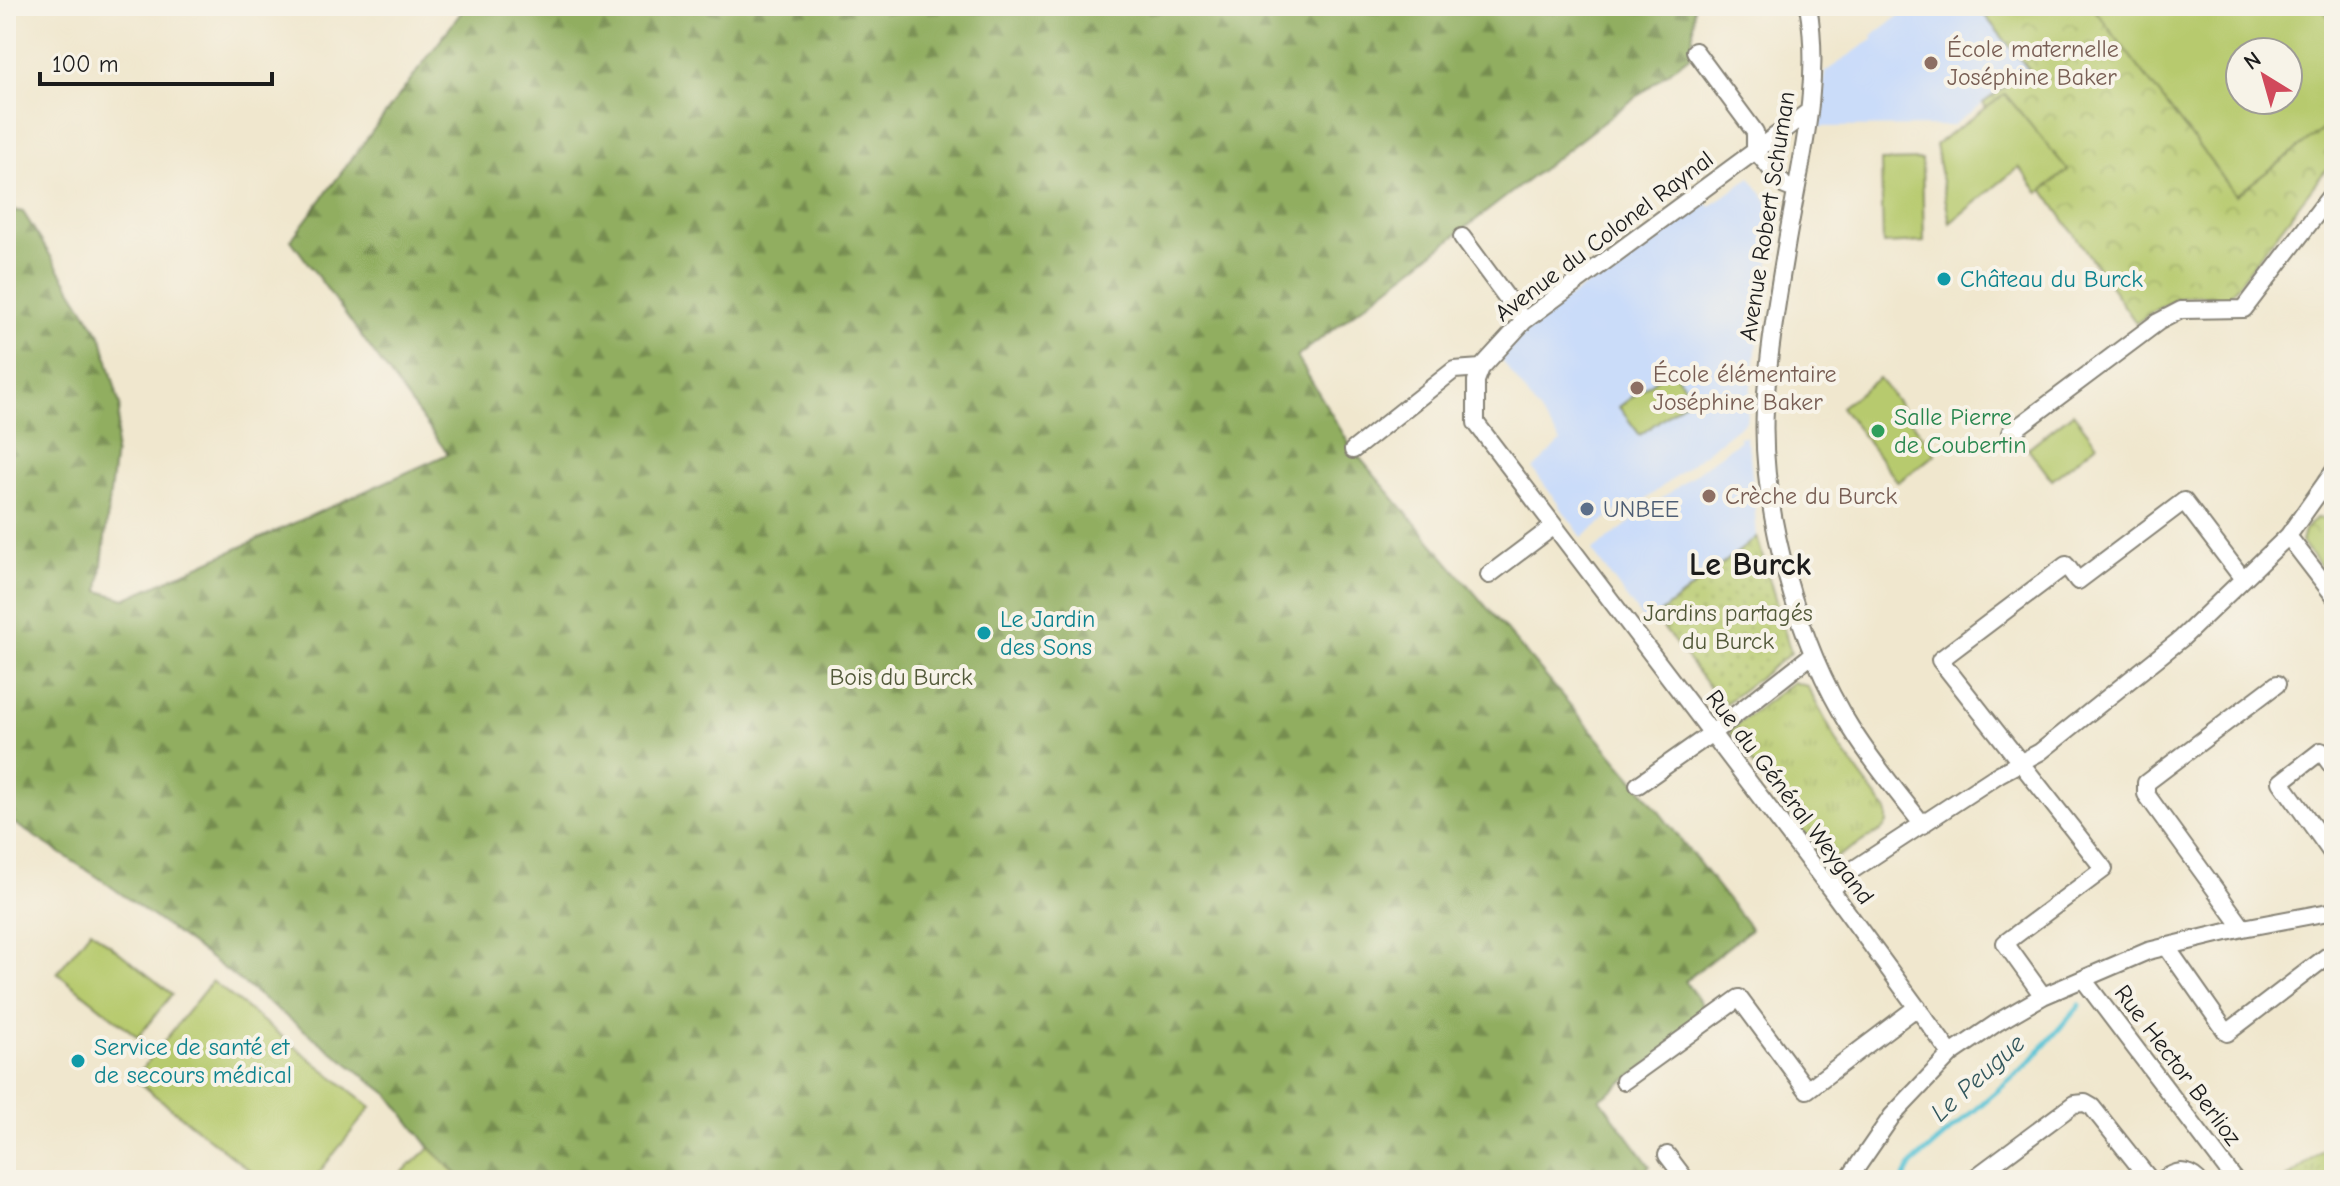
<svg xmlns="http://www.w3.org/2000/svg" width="2340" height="1186" viewBox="0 0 2340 1186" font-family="'Comic Neue',sans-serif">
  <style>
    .built { fill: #cadcf9 }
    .grass { fill: url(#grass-tufts); stroke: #6a7345; stroke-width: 2 }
    .forest { fill: url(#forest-firs); stroke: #56653e; stroke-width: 2 }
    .park { fill: url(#park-crowns); stroke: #6a7345; stroke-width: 2; fill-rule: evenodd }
    .garden { fill: url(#garden-dots); stroke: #6a7345; stroke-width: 2 }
    .pitch { fill: #b7ca6e; stroke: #6a7345; stroke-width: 2; fill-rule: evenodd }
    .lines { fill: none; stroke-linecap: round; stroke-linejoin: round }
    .stream { stroke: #5ac4d6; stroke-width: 5 }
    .minor-casing { stroke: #868275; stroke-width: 20 }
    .minor { stroke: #fff; stroke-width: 16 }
    .education-dot { fill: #8d6e63; stroke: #f7f3e8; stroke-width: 3 }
    .culture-dot { fill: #0f9aa8; stroke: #f7f3e8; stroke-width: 3 }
    .leisure-dot { fill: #2e9e5b; stroke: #f7f3e8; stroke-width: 3 }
    .service-dot { fill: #5c6f8a; stroke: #f7f3e8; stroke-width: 3 }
    .labels { text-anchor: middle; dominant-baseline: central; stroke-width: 8; stroke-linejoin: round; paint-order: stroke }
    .education-label { font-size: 24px; fill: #785e54; stroke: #f7f3e8; text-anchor: start }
    .street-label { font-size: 24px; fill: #1c1c1c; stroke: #f7f3e8 }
    .culture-label { font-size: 24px; fill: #0d838f; stroke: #f7f3e8; text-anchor: start }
    .leisure-label { font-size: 24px; fill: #27864d; stroke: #f7f3e8; text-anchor: start }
    .service-label { font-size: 24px; fill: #4e5e75; stroke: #f7f3e8; text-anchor: start }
    .park-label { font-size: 24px; fill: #525939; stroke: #f7f3e8 }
    .water-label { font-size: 26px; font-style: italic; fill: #32575d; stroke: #f7f3e8 }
    .district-label { font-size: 32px; font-weight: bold; fill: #1c1c1c; stroke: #f7f3e8 }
  </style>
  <defs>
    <pattern id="grass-tufts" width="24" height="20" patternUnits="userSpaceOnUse" patternTransform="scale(2)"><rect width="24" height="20" fill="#b7ca6e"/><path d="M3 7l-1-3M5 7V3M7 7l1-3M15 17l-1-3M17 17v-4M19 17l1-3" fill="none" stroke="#9dad5f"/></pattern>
    <pattern id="forest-firs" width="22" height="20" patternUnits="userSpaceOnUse" patternTransform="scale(2)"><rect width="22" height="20" fill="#91ae61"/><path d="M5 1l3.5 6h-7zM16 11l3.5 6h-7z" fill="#768d4f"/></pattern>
    <pattern id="park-crowns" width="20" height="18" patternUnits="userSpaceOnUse" patternTransform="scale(2)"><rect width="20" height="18" fill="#b7ca6e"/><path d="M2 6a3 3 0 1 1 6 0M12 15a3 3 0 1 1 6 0" fill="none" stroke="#9dad5f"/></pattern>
    <pattern id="garden-dots" width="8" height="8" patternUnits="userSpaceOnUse" patternTransform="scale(2)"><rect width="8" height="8" fill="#b7ca6e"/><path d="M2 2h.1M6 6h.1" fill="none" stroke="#9dad5f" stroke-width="1.8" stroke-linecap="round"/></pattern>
  </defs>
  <rect width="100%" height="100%" fill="#f7f3e8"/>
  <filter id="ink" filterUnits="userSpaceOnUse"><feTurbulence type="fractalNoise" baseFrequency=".0125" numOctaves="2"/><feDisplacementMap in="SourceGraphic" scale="16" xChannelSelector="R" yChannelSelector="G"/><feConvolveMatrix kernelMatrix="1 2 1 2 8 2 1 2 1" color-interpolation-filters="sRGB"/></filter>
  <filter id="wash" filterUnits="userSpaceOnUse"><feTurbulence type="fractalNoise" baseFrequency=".006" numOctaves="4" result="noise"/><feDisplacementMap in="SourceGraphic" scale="32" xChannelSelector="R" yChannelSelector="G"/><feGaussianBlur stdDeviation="1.8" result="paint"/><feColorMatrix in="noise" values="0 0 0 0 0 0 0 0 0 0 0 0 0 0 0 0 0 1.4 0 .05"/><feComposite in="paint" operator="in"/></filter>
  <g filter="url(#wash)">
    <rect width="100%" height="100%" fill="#f0e7ce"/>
    <path class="built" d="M1912 6H1977L2029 70 1952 126 1818 127 1825 72 1874 38 1872 36Z
      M1750 177 1776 213 1746 421 1636 507 1631 501 1582 537 1533 469 1561 442 1498 355 1537 321 1704 200 1710 207Z
      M1745 436 1750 454 1757 537 1646 624 1592 551 1740 440 1738 437Z"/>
    <path class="grass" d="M1793 682 1807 686 1841 749 1887 811V823L1883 829 1830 861 1817 852 1729 731Z
      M2334 1142V1180H2284Z"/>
    <path class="forest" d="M466 6H1694L1692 54 1297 357 1353 450 1638 785 1751 929 1685 981 1711 1017 1600 1099 1650 1166 1632 1180H463L430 1148 389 1095 206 955 99 878 6 818V209L23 212 102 338 120 406 99 591 125 599 448 454 291 240Z"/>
    <path class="park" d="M1977 6H2334V159L2227 299C2180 289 2174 299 2136 323L1983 103 2029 70ZM2240 52H2288V100H2240Z
      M2316 518 2326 519 2334 527 2332 582 2302 542 2305 530Z"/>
    <path class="garden" d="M1757 537 1791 653 1723 705 1655 617Z"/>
    <path class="pitch" d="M2092 6H2320L2334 24V121L2236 195ZM2288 52V100H2240V52Z
      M2005 94 2068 170 2039 193 2019 167 1950 223 1935 145Z
      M1922 160 1924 242 1883 244 1881 161Z
      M1671 368 1692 396 1640 435 1619 407Z
      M1879 378 1936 454 1898 482 1841 407Z
      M2073 413 2097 444 2052 480 2028 448Z
      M91 930 172 994 138 1037 57 973Z
      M212 981 371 1107 313 1180H262L134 1079Z
      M430 1148 463 1180H393Z"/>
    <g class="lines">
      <path class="stream" d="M1903 1180 1912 1164 2027 1065 2080 1005"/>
    </g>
  </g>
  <g filter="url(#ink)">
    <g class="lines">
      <defs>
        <path id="minor" d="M1808 6C1822 84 1800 164 1787 241 1778 296 1768 352 1765 409 1760 507 1798 645 1851 728 1872 762 1898 793 1923 825
          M1695 51 1755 132V150L1785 186 1795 190
          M1808 112 1524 321 1481 368 1476 381V423L1831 890 1951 1054
          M1462 237 1524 321
          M2010 433 2158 322 2181 310 2244 309 2334 191
          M1353 450 1454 370 1481 368
          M2288 536 2334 596
          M1489 575 1554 526
          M2334 769 2321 751 2281 782 2334 856
          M1638 785 1712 733 1812 655
          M1831 890 1851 871 1999 774 2040 752 2181 639 2288 536 2334 471
          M2243 928 2146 794V783L2277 684
          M2166 946 2227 1033 2334 951
          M2083 979 2235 1180
          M2043 996 2005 943 2104 869 1940 660 2066 565 2078 581 2184 501 2243 579
          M1624 1081 1739 998 1807 1090 1917 1007
          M1667 1155 1686 1180
          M1848 1180 1892 1116 1951 1054 1998 1022 2043 996 2148 951 2243 928 2334 911
          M1972 1180 2074 1104 2085 1103 2092 1107 2150 1180
          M2162 1180C2176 1171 2185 1168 2198 1180"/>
      </defs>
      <use href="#minor" class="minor-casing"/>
      <use href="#minor" class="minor"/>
    </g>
  </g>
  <g class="education-dot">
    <circle cx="1931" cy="63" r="8"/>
    <circle cx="1637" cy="388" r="8"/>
    <circle cx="1709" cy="496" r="8"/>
  </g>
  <g class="culture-dot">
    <circle cx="1944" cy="279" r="8"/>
    <circle cx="984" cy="633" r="8"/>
    <circle cx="78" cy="1061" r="8"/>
  </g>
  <circle class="leisure-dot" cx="1878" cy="431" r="8"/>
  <circle class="service-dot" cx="1587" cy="509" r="8"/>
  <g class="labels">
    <g class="education-label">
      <text x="1947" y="49">École maternelle<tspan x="1947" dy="28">Joséphine Baker</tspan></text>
      <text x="1653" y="374">École élémentaire<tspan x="1653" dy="28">Joséphine Baker</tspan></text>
      <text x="1725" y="496">Crèche du Burck</text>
    </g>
    <g class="street-label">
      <text transform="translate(1767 216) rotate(-81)">Avenue Robert Schuman</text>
      <text transform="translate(1604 236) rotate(-37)">Avenue du Colonel Raynal</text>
      <text transform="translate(1790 797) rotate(53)">Rue du Général Weygand</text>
      <text transform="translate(2178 1065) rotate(53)">Rue Hector Berlioz</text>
    </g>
    <g class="culture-label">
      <text x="1960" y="279">Château du Burck</text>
      <text x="1000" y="619">Le Jardin<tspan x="1000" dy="28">des Sons</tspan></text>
      <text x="94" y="1047">Service de santé et<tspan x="94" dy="28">de secours médical</tspan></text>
    </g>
    <g class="leisure-label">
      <text x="1894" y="417">Salle Pierre<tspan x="1894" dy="28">de Coubertin</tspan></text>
    </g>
    <g class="service-label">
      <text x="1603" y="509">UNBEE</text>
    </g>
    <g class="park-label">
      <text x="1728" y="613">Jardins partagés<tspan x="1728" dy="28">du Burck</tspan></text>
      <text x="901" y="677">Bois du Burck</text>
    </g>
    <g class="water-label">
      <text transform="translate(1978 1078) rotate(-42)">Le Peugue</text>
    </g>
    <g class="district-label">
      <text x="1750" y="564">Le Burck</text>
    </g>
  </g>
  <rect width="2340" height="1186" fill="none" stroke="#f7f3e8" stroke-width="32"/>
  <g transform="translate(2264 76) rotate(323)"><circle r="38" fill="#f7f3e8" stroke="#9f9d96" stroke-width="2"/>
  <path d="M0-6L14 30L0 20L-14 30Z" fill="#d1495b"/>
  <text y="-12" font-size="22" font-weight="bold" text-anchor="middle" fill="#1c1c1c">N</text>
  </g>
  <path d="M40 72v12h232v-12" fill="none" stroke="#1c1c1c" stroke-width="4"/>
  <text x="52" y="72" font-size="24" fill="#1c1c1c" stroke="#f7f3e8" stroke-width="6" paint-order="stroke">100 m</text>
</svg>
